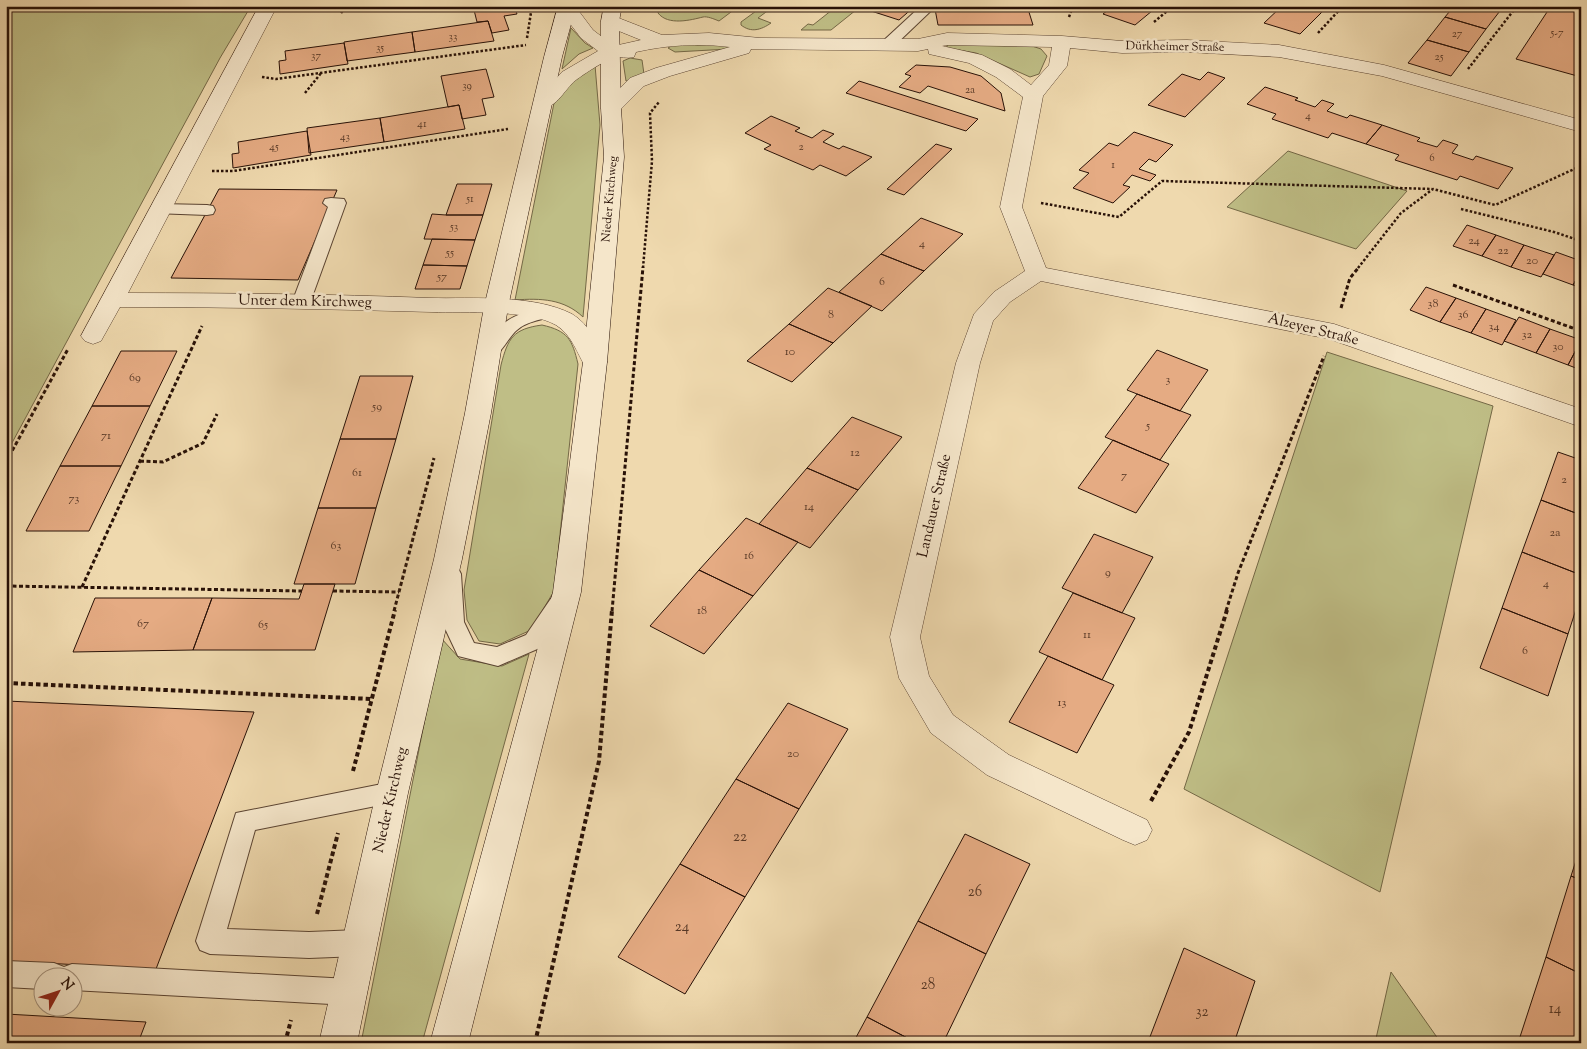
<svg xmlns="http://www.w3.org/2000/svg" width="1587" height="1049" viewBox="0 0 1587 1049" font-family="'Sorts Mill Goudy',serif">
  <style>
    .green { fill: #bfbe86; stroke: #746846 }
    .building { fill: #e5ab83; stroke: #281107 }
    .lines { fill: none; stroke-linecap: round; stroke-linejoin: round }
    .service-casing { stroke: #5a4331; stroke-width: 2 }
    .minor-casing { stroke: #5a4331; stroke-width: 1 }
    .secondary-casing { stroke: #281107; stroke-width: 1 }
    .path-far2 { stroke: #281107; stroke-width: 2.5; stroke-dasharray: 2.5 2; stroke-linecap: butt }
    .path-far1 { stroke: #281107; stroke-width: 3; stroke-dasharray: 4 2.5; stroke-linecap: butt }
    .path { stroke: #281107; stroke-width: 4; stroke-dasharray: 4.5 3; stroke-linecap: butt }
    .service { fill: #f5e6ca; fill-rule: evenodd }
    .minor { fill: #f5e6ca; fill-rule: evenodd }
    .secondary { fill: #f5e6ca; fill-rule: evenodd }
    .labels { text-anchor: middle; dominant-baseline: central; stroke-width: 5; stroke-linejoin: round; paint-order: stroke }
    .far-number-label { font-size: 11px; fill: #573826 }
    .far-street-label { font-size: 12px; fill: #281107; stroke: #f5e6ca }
    .number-label { font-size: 12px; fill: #573826 }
    .street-label { font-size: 15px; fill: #281107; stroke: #f5e6ca }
    .near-number-label { font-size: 15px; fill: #573826 }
  </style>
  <rect width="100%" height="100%" fill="#efd9ae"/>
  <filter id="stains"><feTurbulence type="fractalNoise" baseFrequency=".004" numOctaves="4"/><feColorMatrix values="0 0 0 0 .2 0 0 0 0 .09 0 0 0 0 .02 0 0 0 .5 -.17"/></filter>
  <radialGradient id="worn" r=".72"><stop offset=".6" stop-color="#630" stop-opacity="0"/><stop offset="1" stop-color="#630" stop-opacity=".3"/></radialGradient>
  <path class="green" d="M6 6H251L220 58 6 454Z
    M658 6H739L719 21C714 19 707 16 703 17 691 20 668 26 658 13Z
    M763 6H774L758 18 771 23C761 30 751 33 741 25V22Z
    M837 6H861L831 30H801L808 24 813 25Z
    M571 28 585 43 593 48 579 54 562 69Z
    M947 43 1029 45 1041 49 1047 56 1039 74 1030 77 976 53 947 48Z
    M675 44 738 46 729 49 675 52 668 48Z
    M630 58 642 60 644 74 626 81 623 61Z
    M595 65 600 125 583 317C564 299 541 298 515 300L555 98 572 79Z
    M1288 151 1407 191 1356 249 1227 207Z
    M542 325C568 331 572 339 578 364L554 591 531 630 500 644 479 641 467 620 464 590 501 365C508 338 513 329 542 325Z
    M1327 352 1493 406 1380 892 1184 789Z
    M441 638 460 659 502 666 529 654 422 1043H361Z
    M1391 972 1441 1043H1375Z"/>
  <path class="building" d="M473 6H514L517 14 504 16 509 30 492 33 488 21 477 22Z
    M873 6H915L899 20 868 10Z
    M1113 6H1158L1135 25 1103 14Z
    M1282 6H1301L1322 12 1300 34 1264 23Z
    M1301 6H1328L1322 12Z
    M1454 6H1501L1503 7 1486 29 1445 17Z
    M1551 6H1581V77L1516 59Z
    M935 9H1028L1033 25H938Z
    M1445 17 1486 29 1469 52 1427 40Z
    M488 21 494 41 415 52 412 32Z
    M412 32 415 52 347 61 344 42Z
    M1427 40 1469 52 1451 76 1408 63Z
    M344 43 348 64 280 74 279 61 286 60 285 51Z
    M916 65 950 67 981 76 1001 93 1005 111 928 86 920 93 899 87 911 76 905 74Z
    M486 69 494 97 482 99 486 115 462 119 459 105 448 107 441 76Z
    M1208 72 1225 78 1185 117 1148 105 1182 74 1200 80Z
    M859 81 978 119 966 131 846 93Z
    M1265 87 1298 98 1295 100 1315 107 1322 100 1334 104 1327 111 1347 118 1350 115 1382 125 1366 144 1332 133 1328 138 1272 119 1276 114 1247 104Z
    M459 105 465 129 384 142 380 118Z
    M771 116 800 128 795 131 812 138 823 130 834 134 823 142 839 149 843 146 872 157 846 176 820 165 813 170 764 149 771 145 745 133Z
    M380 118 384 142 309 153 307 128Z
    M1382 125 1420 138 1417 141 1437 147 1443 140 1458 145 1452 153 1473 160 1476 156 1513 168 1498 189 1460 176 1457 180 1395 160 1399 155 1366 144Z
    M307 131 311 155 233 168 232 154 239 153 238 142Z
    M1134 132 1173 145 1156 162 1149 159 1139 169 1156 175 1150 181 1132 175 1123 185 1130 187 1113 203 1073 188 1089 173 1079 170 1109 143 1118 146Z
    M936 144 952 149 904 195 887 189Z
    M457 184H492L483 215H446Z
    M219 189 337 190 298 280 171 278Z
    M432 214 446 215H483L475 240 424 239Z
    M921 218 963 234 924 271 881 254Z
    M1467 225 1496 235 1482 256 1453 246Z
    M1496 235 1524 245 1511 267 1482 256Z
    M432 239 475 240 467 266 423 265Z
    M1524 245 1554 255 1541 277 1511 267Z
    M1556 252 1581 261V271L1573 285 1543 274Z
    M881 254 924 271 882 311 839 292Z
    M423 265 467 266 460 289H415Z
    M1581 271V288L1573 285Z
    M1426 287 1456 298 1440 322 1410 310Z
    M828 288 872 306 833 343 789 324Z
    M1456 298 1486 309 1471 333 1440 322Z
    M1486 309 1516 320 1502 345 1471 333Z
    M1519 317 1550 329 1536 353 1504 341Z
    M789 324 833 343 792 382 747 361Z
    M1550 329 1581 340 1568 365 1536 353Z
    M1581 341V370L1568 365Z
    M1157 350 1208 370 1180 411 1127 390Z
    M121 351H177L150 406H92Z
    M360 376H413L396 439H340Z
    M1137 394 1191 415 1160 460 1105 437Z
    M92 406H150L121 466H60Z
    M852 417 902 437 858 490 807 468Z
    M340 439H396L376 508H318Z
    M1113 440 1169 464 1136 513 1078 488Z
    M1558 452 1581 460V515L1541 500Z
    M60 466H121L89 531H26Z
    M807 468 858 490 810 548 759 524Z
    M1541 500 1581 515V575L1522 552Z
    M318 508H376L355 584H294Z
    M746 518 798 542 753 596 699 570Z
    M1094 534 1153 557 1122 613 1062 588Z
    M1522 552 1581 575V594L1568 634 1502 608Z
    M699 570 753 596 704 654 650 626Z
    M304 584H335L315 650H193L212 598 299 599Z
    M1073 593 1135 618 1102 680 1039 652Z
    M95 598H212L193 650 73 652Z
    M1502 608 1568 634 1548 696 1480 668Z
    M1048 656 1114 685 1077 753 1009 722Z
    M6 701 254 712 156 969 6 961Z
    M788 703 848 729 799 809 736 779Z
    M736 779 799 809 745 897 680 864Z
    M965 834 1030 864 986 954 918 921Z
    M1581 845V880L1571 876Z
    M680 864 745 897 685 994 618 957Z
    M1571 876 1581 880V974L1546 957Z
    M918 921 986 954 943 1043H917L867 1017Z
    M1184 948 1255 981 1234 1043 1148 1042Z
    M1546 957 1581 974V1043H1518Z
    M6 1014 146 1022 138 1043H6Z
    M867 1017 917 1043H853Z"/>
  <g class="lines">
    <defs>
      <path id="service" d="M921 6H936L892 48H882L880 45 882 42Z
        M331 198 344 199 346 203 311 300 308 304 302 306 296 304 293 300 328 207 323 203 325 199Z
        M160 204 207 205 213 206 215 210 213 214 207 215 154 213 152 209 154 205Z
        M544 307 550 309 553 313 550 317C539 320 526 322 517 330 505 340 500 362 482 357L480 353C500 322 508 316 544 307Z
        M450 566 458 568 461 574 464 622 474 643 497 647 526 635 552 597 560 594 568 597 571 603 542 647 498 666 458 656 442 622 439 574 442 568Z
        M392 782 401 785 405 793 401 801 255 830 227 929 309 932 359 930 369 934 373 943 369 952 359 956 309 958 210 954 200 950 196 941 236 813Z
        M6 961 54 963 64 967 72 964 349 979 359 982 363 992 359 1002 349 1005 72 990V976H42V989L6 987Z"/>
      <path id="minor" d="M259 6H277L128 293C228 293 329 294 430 298 472 299 533 294 572 314 589 324 599 345 607 362L604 368 595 370 586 368C577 353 572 335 556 325 528 309 464 313 432 312 328 309 224 307 120 307L101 341 93 344 85 341 81 336Z
        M559 6H575L593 30 614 46 641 40 604 25 601 21 604 17 610 16 616 17 662 35 709 33 760 38 918 39 947 33 1062 36 1122 41 1187 40 1279 45 1384 65 1581 120V132L1382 76 1279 57 1187 52 1122 53 1070 48 1067 66 1043 96 1022 207 1046 268 1334 324 1581 409V427L1329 339 1041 281 1010 302 993 321 980 363 920 637 929 676 953 715 1009 755 1147 820 1152 830 1147 840 1135 845 1123 840 987 775 931 733 899 678 890 637 956 363 974 314 994 292 1025 271 1000 207 1023 97 996 77 969 63 929 54 928 49 918 51 751 49 749 53 670 76 644 86 618 112 611 114 604 112 601 108 630 78 656 68 730 47C698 43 667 45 636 52L634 57C627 59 620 56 614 58 605 60 584 74 576 80 563 90 556 112 537 107L534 103 562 72 598 51 581 38 558 8ZM947 45 1052 47 1049 65 1031 85 1010 69 982 55 942 46Z"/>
      <path id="secondary" d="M558 6H576L562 57 508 307 491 413 462 559 408 793 357 1043H319L376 793 434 559 465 413 484 307 544 57Z
        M604 6H622L619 21 621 108 624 157 607 362 581 592 468 1043H430L553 592 583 362 604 157 601 108V21Z"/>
    </defs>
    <use href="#service" class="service-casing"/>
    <use href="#minor" class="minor-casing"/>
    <use href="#secondary" class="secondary-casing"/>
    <path class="path-far2" d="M341 13 346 6
      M1069 17 1073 6
      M1154 22 1173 6
      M1318 33 1343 6
      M527 38 532 6
      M1468 69 1517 6
      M262 77 276 79 526 45
      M305 93 322 72
      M212 171H233L508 129
      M1041 203 1119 217 1162 181 1432 189
      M1461 209 1554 232 1581 241
      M643 268 652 161 650 113 659 102
      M1358 268 1401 213 1433 189 1495 205 1581 166"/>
    <path class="path-far1" d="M1453 285 1581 331
      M1341 308 1350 278 1359 267
      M140 461 163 462 203 443 217 414
      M6 462 68 349
      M6 586 302 591
      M82 587 202 326
      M333 591 399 592
      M394 611 434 458
      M612 611 643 267
      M1226 611 1238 573 1324 356"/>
    <path class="path" d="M6 683 372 699
      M353 771 395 610
      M1151 801 1189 732 1227 610
      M317 914 338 833
      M285 1043 291 1020
      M535 1043 599 761 612 610"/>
    <use href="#service" class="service"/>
    <use href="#minor" class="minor"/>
    <use href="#secondary" class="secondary"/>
  </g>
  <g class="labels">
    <g class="far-number-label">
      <text x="1557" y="33">5-7</text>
      <text x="1457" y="34">27</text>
      <text x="453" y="37">33</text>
      <text x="380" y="48">35</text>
      <text x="316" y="56">37</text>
      <text x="1439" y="57">25</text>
      <text x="467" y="86">39</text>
      <text x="970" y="90">2a</text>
      <text x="1308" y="116">4</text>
      <text x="422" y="124">41</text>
      <text x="345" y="137">43</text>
      <text x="274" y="147">45</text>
      <text x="801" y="147">2</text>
      <text x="1432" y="158">6</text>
      <text x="1113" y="165">1</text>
      <text x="470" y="199">51</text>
      <text x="454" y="227">53</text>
    </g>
    <g class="far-street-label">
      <text transform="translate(1175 47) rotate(1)">Dürkheimer Straße</text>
      <text transform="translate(610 199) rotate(-85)">Nieder Kirchweg</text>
    </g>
    <g class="number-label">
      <text x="1474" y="241">24</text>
      <text x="922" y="244">4</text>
      <text x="1503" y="251">22</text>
      <text x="450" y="253">55</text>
      <text x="1532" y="261">20</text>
      <text x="442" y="277">57</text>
      <text x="882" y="282">6</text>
      <text x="1433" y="304">38</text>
      <text x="831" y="315">8</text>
      <text x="1463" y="315">36</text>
      <text x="1494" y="327">34</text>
      <text x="1527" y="335">32</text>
      <text x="1558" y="347">30</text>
      <text x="790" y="352">10</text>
      <text x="135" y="378">69</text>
      <text x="1168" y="380">3</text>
      <text x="377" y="407">59</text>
      <text x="1148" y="426">5</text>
      <text x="106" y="436">71</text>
      <text x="855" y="453">12</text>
      <text x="357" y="473">61</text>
      <text x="1124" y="476">7</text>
      <text x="1564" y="480">2</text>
      <text x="74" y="499">73</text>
      <text x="809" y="507">14</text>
      <text x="1555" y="533">2a</text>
      <text x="336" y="546">63</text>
      <text x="749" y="556">16</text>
      <text x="1108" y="573">9</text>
      <text x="1546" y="584">4</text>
      <text x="702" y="611">18</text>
      <text x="143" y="624">67</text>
      <text x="263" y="625">65</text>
      <text x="1087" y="635">11</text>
      <text x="1525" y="651">6</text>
      <text x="1062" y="703">13</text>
      <text x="793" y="754">20</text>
    </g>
    <g class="street-label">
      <text transform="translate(305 302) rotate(1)">Unter dem Kirchweg</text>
      <text transform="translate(1313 330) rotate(14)">Alzeyer Straße</text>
      <text transform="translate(935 506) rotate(-77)">Landauer Straße</text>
      <text transform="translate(391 800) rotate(-77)">Nieder Kirchweg</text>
    </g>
    <g class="near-number-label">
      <text x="740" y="837">22</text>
      <text x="975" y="892">26</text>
      <text x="682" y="927">24</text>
      <text x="928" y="985">28</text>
      <text x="1555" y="1009">14</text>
      <text x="1202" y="1012">32</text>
    </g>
  </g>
  <rect width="1587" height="1049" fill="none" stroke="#efd9ae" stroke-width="25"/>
  <rect x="8" y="8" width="1572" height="1034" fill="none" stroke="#281107" stroke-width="2.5"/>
  <rect x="12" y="12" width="1562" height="1024" fill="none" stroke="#281107"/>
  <g transform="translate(58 992) rotate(50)"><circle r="24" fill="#f5e6ca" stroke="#a3917c"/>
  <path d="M0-4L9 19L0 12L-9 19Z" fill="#8f2418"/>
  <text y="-8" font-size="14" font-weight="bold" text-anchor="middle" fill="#281107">N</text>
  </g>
  <rect width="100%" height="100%" filter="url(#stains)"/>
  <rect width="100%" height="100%" fill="url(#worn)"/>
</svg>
